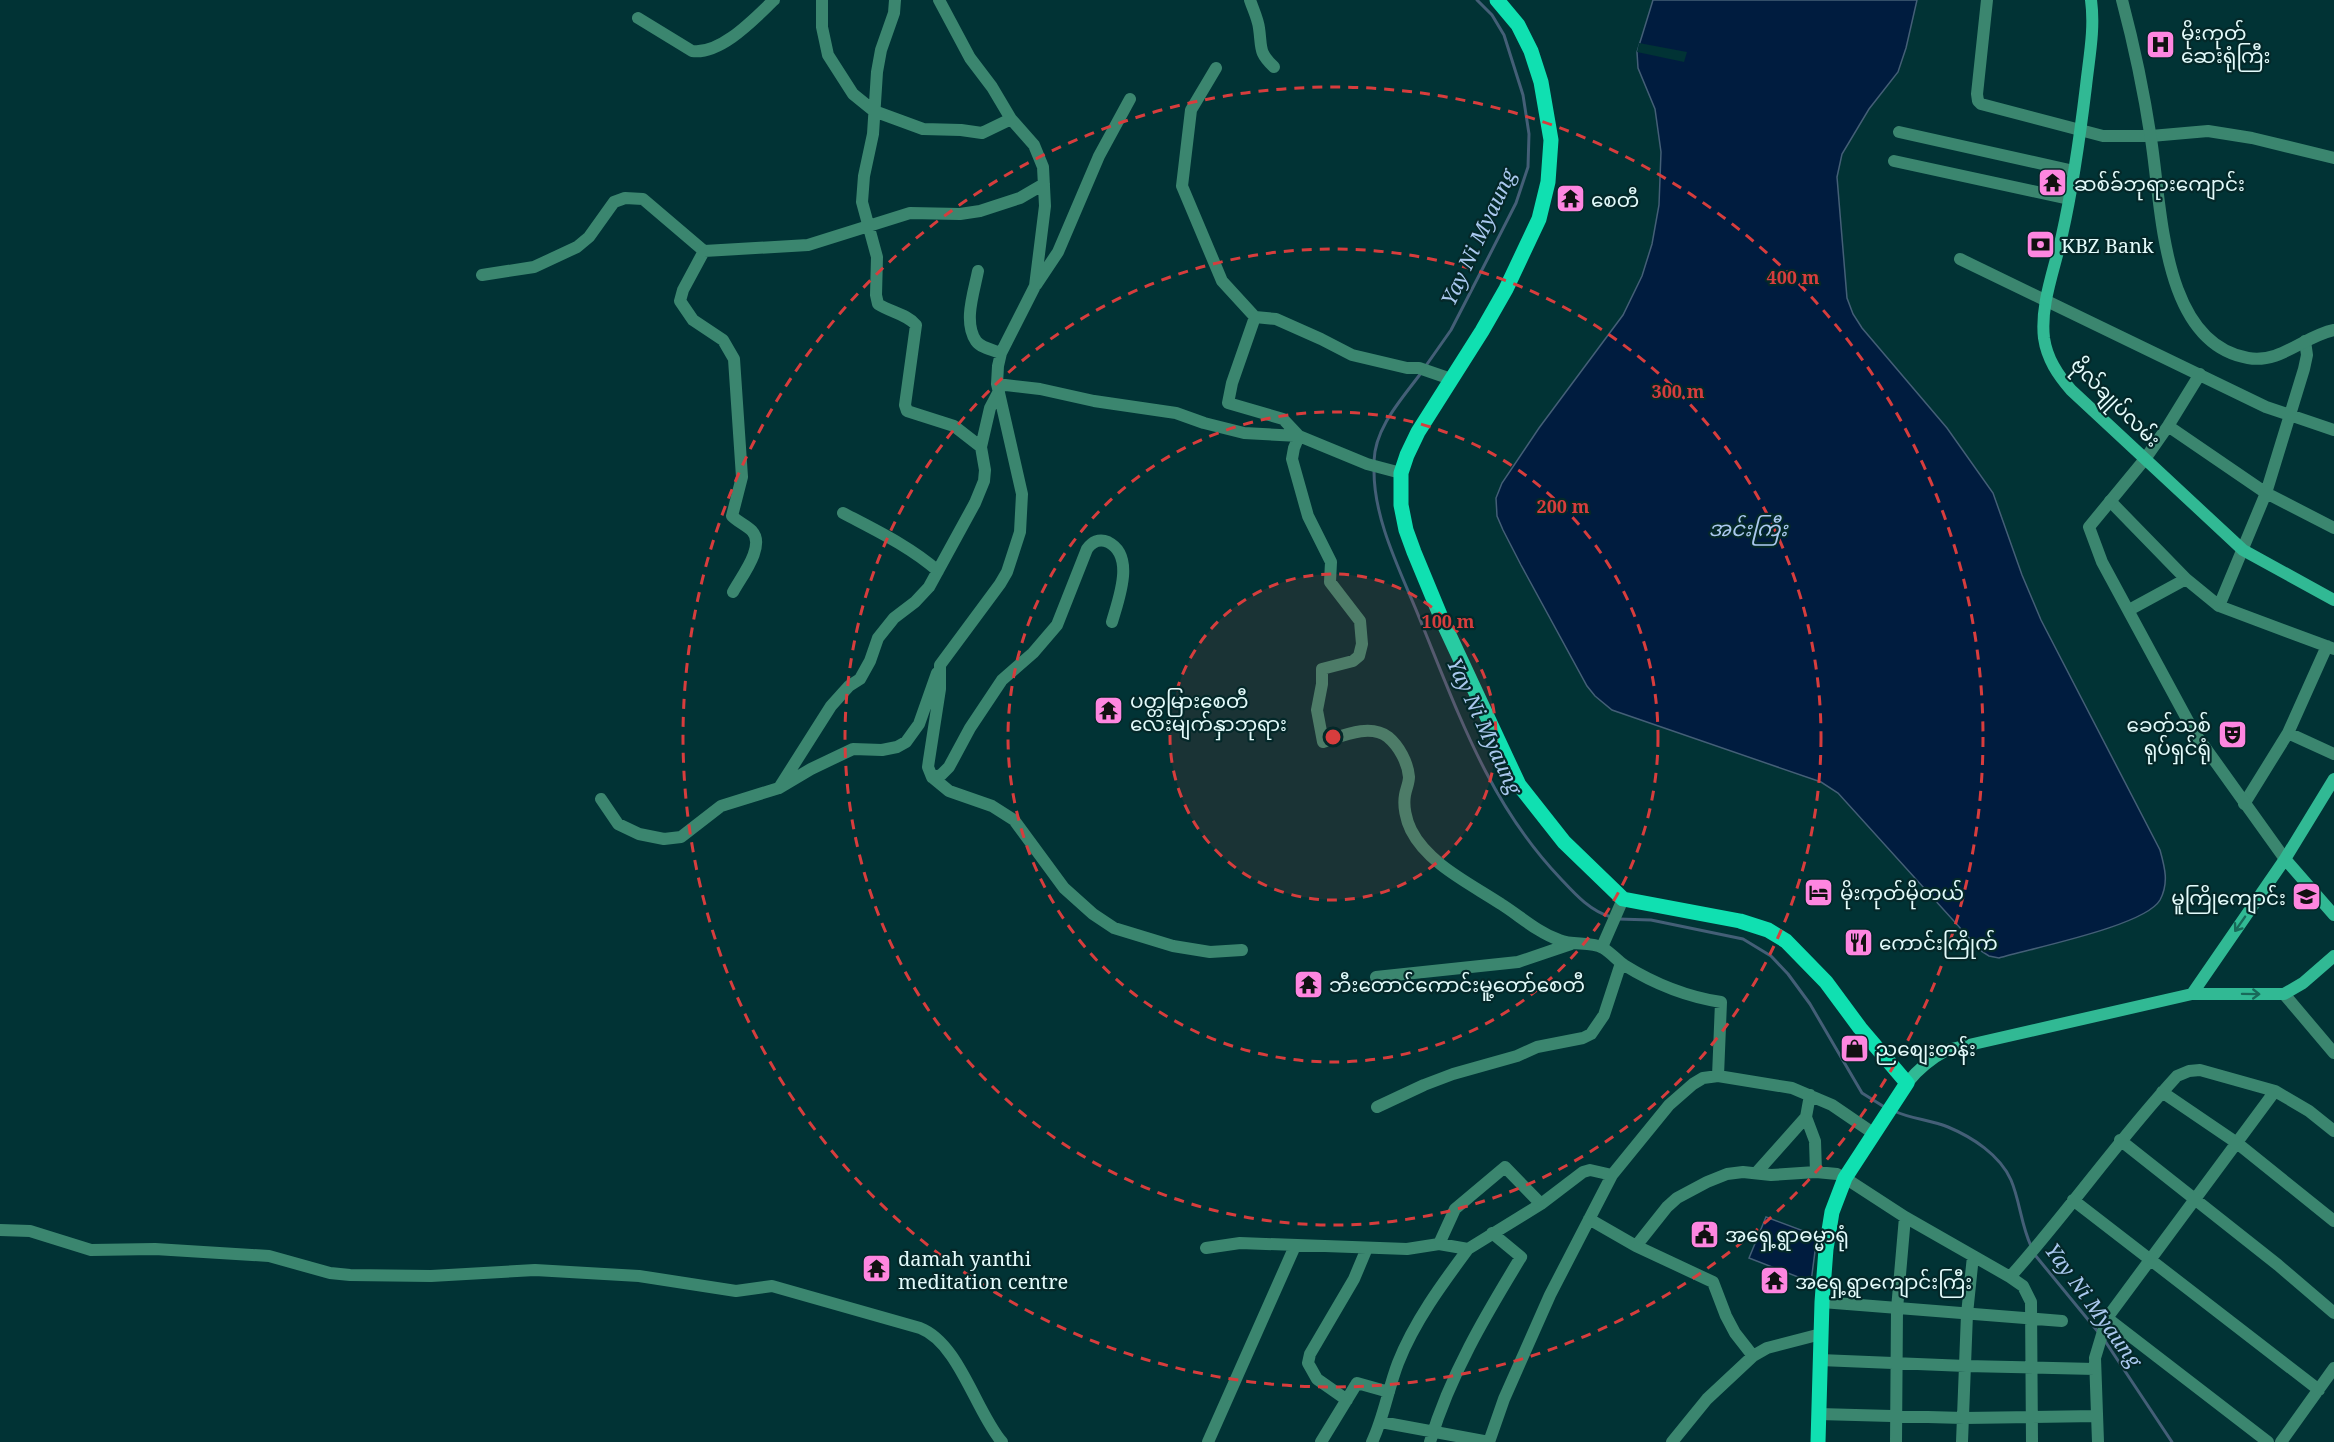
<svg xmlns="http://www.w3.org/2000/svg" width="2334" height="1442" viewBox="0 0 2334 1442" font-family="'Noto Serif','Noto Sans Myanmar',serif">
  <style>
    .water { fill: #001c3f; stroke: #445f77; stroke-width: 1.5 }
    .pier { fill: #013335 }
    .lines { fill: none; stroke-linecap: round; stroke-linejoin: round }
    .stream { stroke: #445f77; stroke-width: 3 }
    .minor { stroke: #3b866f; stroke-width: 12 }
    .tertiary { stroke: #3b866f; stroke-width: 12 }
    .secondary { stroke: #31b994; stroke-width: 12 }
    .primary { stroke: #10e0b1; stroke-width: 15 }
    .oneway { stroke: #186959 }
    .ring { fill: none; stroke: #d73d3d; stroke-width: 3; stroke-dasharray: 10 8 }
    .labels { text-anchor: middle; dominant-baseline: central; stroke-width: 4.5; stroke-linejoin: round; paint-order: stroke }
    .poi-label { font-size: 20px; fill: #e3fbfb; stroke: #042829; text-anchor: start }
    .street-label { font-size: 20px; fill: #e3fbfb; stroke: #042829 }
    .water-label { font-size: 21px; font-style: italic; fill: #aac8ee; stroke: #042829 }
    .centre { fill: #d73d3d; stroke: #042829; stroke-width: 3 }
    .ring-label { font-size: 18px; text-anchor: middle; font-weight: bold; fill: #d73d3d; stroke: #042829; stroke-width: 4.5; stroke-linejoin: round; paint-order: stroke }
  </style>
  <rect width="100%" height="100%" fill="#013335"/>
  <path class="water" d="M1653 0H1917L1906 48 1898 72 1869 109 1842 154 1837 177 1847 298 1853 314 1862 328 1947 428 1993 493 2022 575 2041 620 2160 850C2165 868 2169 883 2160 900 2145 926 2032 948 1999 958L1989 956 1981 951 1838 793 1821 782 1612 710 1595 696 1587 686 1521 565 1503 530 1497 516 1496 498 1502 483 1539 428 1623 315 1642 276 1652 244 1659 205 1661 152 1655 109 1638 68 1637 52Z
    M1766 1217 1817 1236 1811 1282 1749 1258Z"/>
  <path class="pier" d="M1639 43 1687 52 1684 62 1637 52Z"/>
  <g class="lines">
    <path class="stream" d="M1425 367 1451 330 1488 258 1516 203 1528 167 1529 134 1523 95 1504 35 1492 15 1477 0
      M1374 461C1375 427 1402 399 1421 373
      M1374 471C1374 522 1402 574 1421 622 1459 715 1490 805 1561 879 1575 894 1590 911 1611 917
      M1618 919 1651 920 1743 939 1771 956 1788 974 1810 1004 1862 1093 1886 1108
      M1894 1111C1911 1119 1931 1120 1948 1127 1972 1137 2000 1155 2011 1180 2020 1201 2021 1225 2031 1246
      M2035 1255 2099 1333
      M2105 1341 2172 1442"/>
    <path class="minor" d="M822 0V27L828 55 853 94 874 111 923 129 961 130 982 133 1011 119
      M895 0 894 13 881 50 877 72 873 134 864 176 862 202 877 257 876 295 878 304C890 312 907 314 916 325L905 405 907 411 954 426 981 447 990 408 999 391
      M939 0 970 58 992 87 1011 119 1034 145 1043 167 1045 206 1035 286 1001 353 998 366 997 384 1022 494 1020 532 1007 572 1000 584 940 665V689L929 760 928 767 932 777 941 775 949 767 970 728 1002 680 1033 653 1057 625 1087 549C1092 542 1099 538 1108 542 1136 556 1118 600 1112 622
      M1250 0C1253 9 1258 19 1259 28 1262 48 1258 52 1274 67
      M1987 0 1977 94 1978 101 1981 104 2103 136H2151L2208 131 2252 138 2334 158
      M638 18 692 51C721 55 755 18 774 0
      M1216 68 1191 110 1182 186 1222 281 1255 317
      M1899 132 2074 171
      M1894 161 2069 199
      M704 251 683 290 680 301 693 320 723 340 734 359 742 477 732 516C738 522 746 525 752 531 766 546 741 577 733 592
      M1960 259 2266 407 2334 430
      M978 271C974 292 963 322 976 341 981 348 993 350 1001 353
      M482 275 534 267 577 247 589 237 614 202 625 198 643 199 704 251 808 245 910 213 960 214 980 211 1020 198 1044 184
      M1036 285 1058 252 1099 156 1130 99
      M2305 341 2307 355 2304 369 2266 493 2219 606 2334 649
      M1451 379 1419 368H1407L1352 355 1321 339 1276 319 1255 317 1232 383 1228 403 1283 419 1299 436 1294 448 1292 459 1308 516 1331 562 1330 582 1360 621 1362 644 1359 656 1353 661 1322 669V684L1317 710 1323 742C1342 736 1370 723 1388 737 1399 746 1408 763 1409 777 1409 783 1406 789 1405 795 1403 806 1406 820 1411 830 1428 864 1471 884 1501 904 1520 916 1537 932 1559 940 1572 946 1591 941 1603 948 1611 953 1617 960 1624 965 1653 983 1688 997 1721 1002L1718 1076
      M997 384 1040 389 1094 401 1176 413 1204 423 1244 433 1299 436 1367 464 1401 473
      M2168 426 2266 493 2334 528
      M2145 459 2168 426 2200 374
      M2110 501 2186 579
      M843 513C877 531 909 546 938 571
      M2129 610 2186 579 2219 606
      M937 673 919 724 906 742 897 747 882 750 853 749 811 769 779 788 831 706 849 686 860 679 870 661 878 638 894 618 915 602 929 587 975 503 984 481 985 470 981 447
      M2288 733 2334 754
      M932 777 949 791 992 806 1014 820 1064 888 1093 914 1114 928 1173 946 1210 952 1242 950
      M601 799 618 824 639 834 664 839 681 837 721 806 779 788
      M2244 804 2288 733 2327 646
      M1602 947 1623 899
      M1376 977 1518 962 1571 944
      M2284 994 2334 1053
      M2162 1092 2237 1143 2334 1221
      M1810 1095 1806 1117 1815 1141 1816 1172
      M1377 1107 1424 1085 1453 1074 1517 1056 1537 1047 1583 1038 1591 1034 1604 1015 1621 963
      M2120 1140 2278 1265 2334 1313
      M1757 1172 1806 1117
      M2073 1200 2319 1390
      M1589 1219 1636 1246 1667 1207 1677 1198 1707 1182 1727 1174 1743 1172 1771 1175 1816 1172 1837 1174 1845 1178 1905 1217 2010 1277C2068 1212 2118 1140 2177 1076L2189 1071 2200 1070 2275 1091 2309 1111 2334 1131
      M0 1230 30 1231 91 1250 155 1249 269 1256 330 1273 350 1275 431 1276 535 1270 639 1276 736 1291 772 1286 779 1288 920 1328C959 1343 976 1412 1002 1442
      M1439 1244 1455 1209 1505 1167 1541 1204
      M1636 1246 1713 1282 1726 1316 1735 1333 1753 1356
      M1206 1248 1240 1243 1407 1249 1439 1244 1468 1249 1541 1204 1583 1172 1590 1170 1612 1175
      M2010 1277 2023 1286 2031 1302 2032 1442
      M1822 1302 2062 1321
      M1820 1360 1966 1366 2095 1369
      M1347 1400 1317 1379 1308 1363 1310 1354 1354 1279 1367 1248
      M1819 1414 1964 1418 2097 1416
      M1381 1422 1489 1442 1504 1399 1550 1295 1612 1175 1669 1105 1693 1084 1703 1078 1718 1076 1792 1088 1832 1105 1873 1133
      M1208 1442 1295 1246
      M1321 1442 1357 1383 1389 1392
      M1372 1442C1384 1417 1388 1389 1398 1363 1414 1322 1442 1284 1468 1249
      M1430 1442C1450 1375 1485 1316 1521 1257L1492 1233
      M1672 1442 1707 1399 1753 1356 1767 1348 1821 1334
      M1896 1442 1897 1309 1905 1217
      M1962 1442 1967 1314 1973 1256
      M2098 1442 2095 1358 2107 1318
      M2268 1442 2107 1318 2275 1091
      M2281 1442 2334 1368"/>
    <path class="tertiary" d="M2122 0C2134 45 2144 93 2151 139 2162 207 2161 343 2248 358 2280 364 2304 336 2334 330
      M2145 459 2089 527 2102 562 2194 732 2285 859"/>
    <path class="secondary" d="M2091 0C2095 29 2089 58 2086 86 2080 136 2073 186 2062 235 2055 268 2040 304 2044 338 2047 359 2058 375 2071 390L2243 550 2334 600
      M2285 859 2334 915
      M2192 994 2285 859 2334 779
      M1907 1083C1919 1068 1930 1059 1947 1050L2192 994H2284L2303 983 2334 956"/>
    <path class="primary" d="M1497 0 1518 25 1531 51 1541 82 1551 140 1548 182 1539 219 1506 289 1482 331 1418 432 1407 455 1401 473V505L1406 530 1414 552 1443 622 1519 785 1564 842 1623 899 1740 921 1768 930 1786 941 1826 982 1860 1028 1907 1083 1845 1178 1832 1212 1826 1249 1822 1302 1818 1442"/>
  </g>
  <defs><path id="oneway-shaft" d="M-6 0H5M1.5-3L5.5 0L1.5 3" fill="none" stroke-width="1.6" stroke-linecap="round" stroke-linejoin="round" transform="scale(1.5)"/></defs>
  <g class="oneway">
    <use href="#oneway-shaft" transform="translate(2240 924) rotate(125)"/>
    <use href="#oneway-shaft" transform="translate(2251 994) rotate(1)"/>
  </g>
  <circle cx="1333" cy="737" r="163" fill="#d73d3d" fill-opacity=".12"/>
  <g class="ring">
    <circle cx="1333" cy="737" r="163"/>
    <circle cx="1333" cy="737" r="325"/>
    <circle cx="1333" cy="737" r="488"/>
    <circle cx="1333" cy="737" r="650"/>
  </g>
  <defs>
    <symbol id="hospital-square" viewBox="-11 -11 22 22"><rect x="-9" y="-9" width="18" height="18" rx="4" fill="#fe86e0" stroke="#042829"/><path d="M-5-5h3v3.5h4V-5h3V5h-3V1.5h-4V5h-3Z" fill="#111"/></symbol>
    <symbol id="temple-square" viewBox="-11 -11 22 22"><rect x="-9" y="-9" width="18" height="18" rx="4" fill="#fe86e0" stroke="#042829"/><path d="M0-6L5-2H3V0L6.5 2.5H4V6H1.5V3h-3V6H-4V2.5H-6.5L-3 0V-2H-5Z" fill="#111"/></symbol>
    <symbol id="bank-square" viewBox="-11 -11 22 22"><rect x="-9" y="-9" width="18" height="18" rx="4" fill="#fe86e0" stroke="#042829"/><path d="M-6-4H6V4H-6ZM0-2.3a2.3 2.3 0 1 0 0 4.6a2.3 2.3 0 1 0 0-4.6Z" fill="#111"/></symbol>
    <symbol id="theatre-square" viewBox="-11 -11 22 22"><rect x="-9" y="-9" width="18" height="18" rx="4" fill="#fe86e0" stroke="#042829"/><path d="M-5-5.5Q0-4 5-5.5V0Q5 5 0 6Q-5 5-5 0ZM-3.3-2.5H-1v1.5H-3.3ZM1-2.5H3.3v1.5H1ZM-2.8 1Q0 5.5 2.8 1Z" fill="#111"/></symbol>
    <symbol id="hotel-square" viewBox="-11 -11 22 22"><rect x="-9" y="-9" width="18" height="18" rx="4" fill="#fe86e0" stroke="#042829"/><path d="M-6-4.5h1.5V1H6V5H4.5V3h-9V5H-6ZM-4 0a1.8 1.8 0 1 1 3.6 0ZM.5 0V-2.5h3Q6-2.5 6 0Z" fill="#111"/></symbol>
    <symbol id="school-square" viewBox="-11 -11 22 22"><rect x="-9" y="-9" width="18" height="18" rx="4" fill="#fe86e0" stroke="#042829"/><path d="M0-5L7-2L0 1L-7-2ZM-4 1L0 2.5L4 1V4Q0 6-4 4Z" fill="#111"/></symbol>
    <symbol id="restaurant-square" viewBox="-11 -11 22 22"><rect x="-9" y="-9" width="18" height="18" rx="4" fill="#fe86e0" stroke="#042829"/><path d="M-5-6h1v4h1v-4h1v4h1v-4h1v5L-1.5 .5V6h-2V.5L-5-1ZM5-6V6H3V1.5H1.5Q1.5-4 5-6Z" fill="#111"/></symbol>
    <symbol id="shop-square" viewBox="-11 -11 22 22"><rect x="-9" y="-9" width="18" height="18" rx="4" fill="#fe86e0" stroke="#042829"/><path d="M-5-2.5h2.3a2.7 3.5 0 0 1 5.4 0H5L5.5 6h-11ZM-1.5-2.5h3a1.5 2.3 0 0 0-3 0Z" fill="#111"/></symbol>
    <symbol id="civic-square" viewBox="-11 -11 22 22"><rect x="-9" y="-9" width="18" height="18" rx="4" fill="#fe86e0" stroke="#042829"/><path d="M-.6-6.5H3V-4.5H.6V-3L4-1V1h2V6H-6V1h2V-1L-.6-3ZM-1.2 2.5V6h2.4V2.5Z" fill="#111"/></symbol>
  </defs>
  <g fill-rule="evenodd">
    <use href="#hospital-square" x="2144" y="28" width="33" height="33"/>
    <use href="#temple-square" x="2036" y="166" width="33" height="33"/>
    <use href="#temple-square" x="1554" y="182" width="33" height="33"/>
    <use href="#bank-square" x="2024" y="228" width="33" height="33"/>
    <use href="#temple-square" x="1092" y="694" width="33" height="33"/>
    <use href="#theatre-square" x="2216" y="718" width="33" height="33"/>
    <use href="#hotel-square" x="1802" y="876" width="33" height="33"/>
    <use href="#school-square" x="2290" y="880" width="33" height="33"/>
    <use href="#restaurant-square" x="1842" y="926" width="33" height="33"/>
    <use href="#temple-square" x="1292" y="968" width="33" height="33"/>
    <use href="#shop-square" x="1838" y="1032" width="33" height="33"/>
    <use href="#civic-square" x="1688" y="1218" width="33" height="33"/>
    <use href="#temple-square" x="860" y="1252" width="33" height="33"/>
    <use href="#temple-square" x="1758" y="1264" width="33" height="33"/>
  </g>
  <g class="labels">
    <g class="poi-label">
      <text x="2181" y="32">မိုးကုတ်‌<tspan x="2181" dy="23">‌ဆေးရုံကြီး</tspan></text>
      <text x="2074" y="183">ဆစ်ခ်ဘုရားကျောင်း</text>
      <text x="1591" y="199">စေတီ</text>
      <text x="2061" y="245">KBZ Bank</text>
      <text x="1130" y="700">ပတ္တမြား‌စေတီ‌<tspan x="1130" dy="23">လေးမျက်နှာဘုရား</tspan></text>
      <text x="2211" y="724" text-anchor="end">ခေတ်သစ်<tspan x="2211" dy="23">ရုပ်‌ရှင်ရုံ</tspan></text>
      <text x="1840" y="892">မိုးကုတ်မိုတယ်</text>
      <text x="2286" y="897" text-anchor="end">မူကြိုကျောင်း</text>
      <text x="1879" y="942">ကောင်းကြိုက်</text>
      <text x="1329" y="984">ဘီးတောင်ကောင်းမူ့တော်စေတီ</text>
      <text x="1875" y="1048">ညစျေးတန်း</text>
      <text x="1725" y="1234">အရှေ့ရွာဓမ္မာရုံ</text>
      <text x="898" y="1258">damah yanthi<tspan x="898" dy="23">meditation centre</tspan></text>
      <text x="1795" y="1281">အရှေ့ရွာကျောင်းကြီး</text>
    </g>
    <g class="street-label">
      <text transform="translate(2116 402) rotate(45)">ဗိုလ်‌ချုပ်‌လမ်း</text>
    </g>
    <g class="water-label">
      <text transform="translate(1478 237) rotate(-65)">Yay Ni Myaung</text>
      <text x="1748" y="528">အင်းကြီး</text>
      <text transform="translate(1485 726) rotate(65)">Yay Ni Myaung</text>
      <text transform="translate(2094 1305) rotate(54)">Yay Ni Myaung</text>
    </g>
  </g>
  <circle cx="1333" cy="737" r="9" class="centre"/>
  <g class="ring-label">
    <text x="1793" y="284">400 m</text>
    <text x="1678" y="398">300 m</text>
    <text x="1563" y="513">200 m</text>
    <text x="1448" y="628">100 m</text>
  </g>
</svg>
